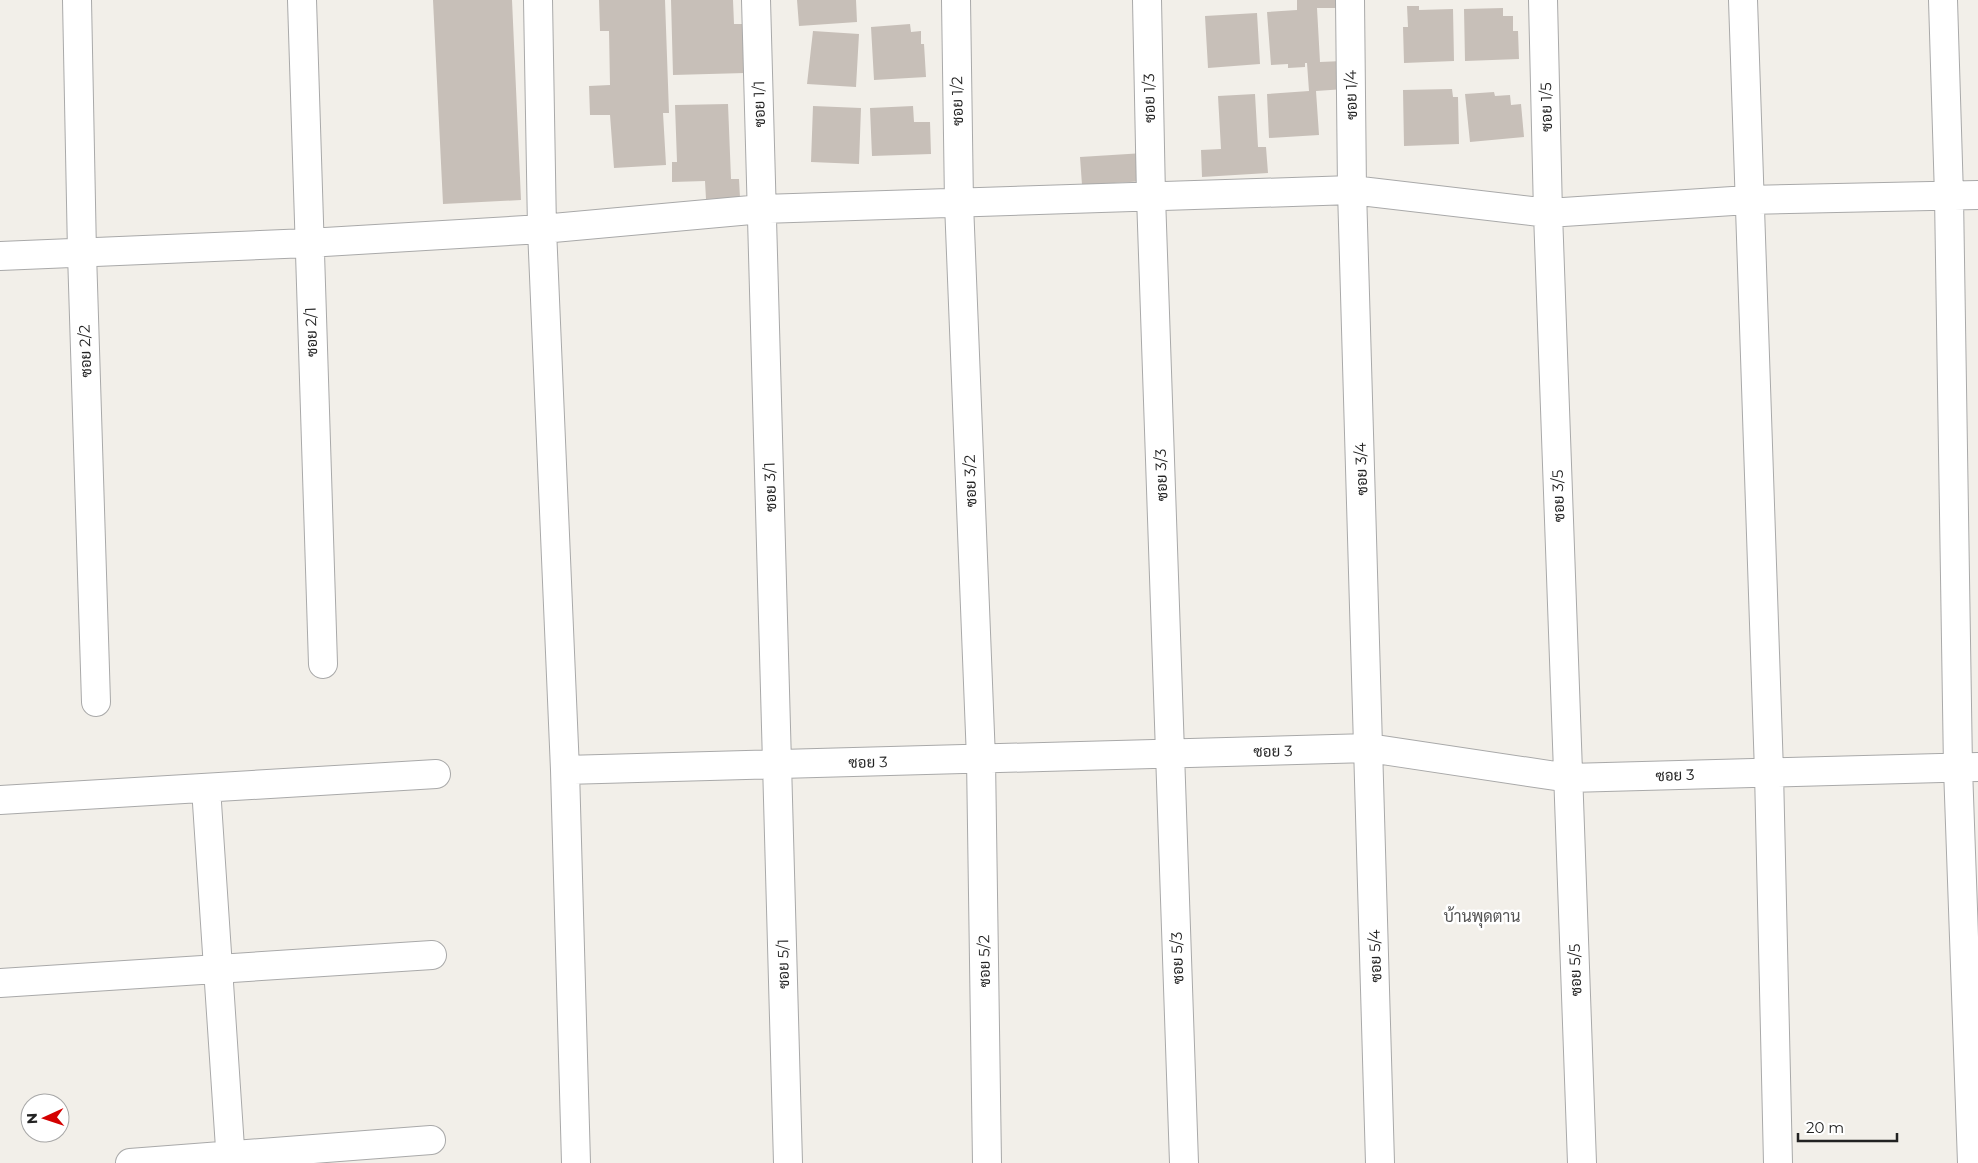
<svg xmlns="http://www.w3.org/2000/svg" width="1978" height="1163" viewBox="0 0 1978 1163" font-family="Montserrat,Sarabun,sans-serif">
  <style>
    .building { fill: #c7bfb8 }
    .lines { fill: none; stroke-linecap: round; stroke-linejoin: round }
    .street-casing { stroke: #a9a9a9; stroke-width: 30 }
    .street { stroke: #fff; stroke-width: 28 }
    .labels { text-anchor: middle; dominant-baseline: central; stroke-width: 5; stroke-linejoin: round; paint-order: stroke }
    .street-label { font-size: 15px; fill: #222; stroke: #fff }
    .neighbourhood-label { font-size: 16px; fill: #555; stroke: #fff }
  </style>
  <rect width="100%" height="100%" fill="#f2efe9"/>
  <path class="building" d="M433 0H512L521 200 443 204Z
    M599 0H665L669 113H663L666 165 614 168 610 115H590L589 86 610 85 609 31H600Z
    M671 0H733L734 24H743L745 73 673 75Z
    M797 0H856L857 22 799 26Z
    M1297 0H1338V8H1317L1320 62 1343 61 1345 89 1316 91 1319 135 1269 138 1267 94 1309 91 1307 63H1305V67L1288 68V64L1271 65 1267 12 1297 10Z
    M1407 6H1419V10L1453 9 1454 61 1404 63 1403 27H1408Z
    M1503 8V16H1513V31H1518L1519 59 1465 61 1464 9Z
    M1257 13 1260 64 1208 68 1205 16Z
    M910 24 911 32 921 31V44H924L926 77 874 80 871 27Z
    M813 31 859 34 856 87 807 84Z
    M1452 89 1453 97H1458L1459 144 1404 146 1403 90Z
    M1494 92 1495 96 1510 95 1511 105 1521 104 1524 137 1470 142 1465 94Z
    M1255 94 1258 147H1266L1268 173 1202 177 1201 150 1221 149 1218 96Z
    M728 104 731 179H739L740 198 706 199 705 181 672 182V162H677L675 105Z
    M813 106 861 108 859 164 811 162Z
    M913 106 914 122H930L931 154 872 156 870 108Z
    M1144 153 1146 181 1082 185 1080 157Z"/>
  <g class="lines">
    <defs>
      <path id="street" d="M77 0 82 253 96 702
        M302 0 323 664
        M538 0 542 229 565 770 576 1163
        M756 0 788 1163
        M956 0 959 203 981 759 987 1163
        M1147 0 1151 196 1184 1163
        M1350 0 1352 190 1380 1163
        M1543 0 1548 213 1582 1163
        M1743 0 1769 772 1778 1163
        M1943 0 1949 196 1958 768 1972 1163
        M0 256 308 243 542 229 762 209 1352 190 1548 213 1748 200 1978 195
        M565 770 1369 748 1569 778 1978 767
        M206 788 231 1163
        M0 800 436 774
        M0 983 432 955
        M130 1163 431 1140"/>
    </defs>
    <use href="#street" class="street-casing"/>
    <use href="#street" class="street"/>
  </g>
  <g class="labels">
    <g class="street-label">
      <text transform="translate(1351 95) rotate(-91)">ซอย 1/4</text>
      <text transform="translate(1149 98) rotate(-91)">ซอย 1/3</text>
      <text transform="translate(957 101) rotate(-91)">ซอย 1/2</text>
      <text transform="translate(759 104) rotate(-91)">ซอย 1/1</text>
      <text transform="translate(1546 107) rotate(-91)">ซอย 1/5</text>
      <text transform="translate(311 332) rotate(-92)">ซอย 2/1</text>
      <text transform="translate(85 351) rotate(-92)">ซอย 2/2</text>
      <text transform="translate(1361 469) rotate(-92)">ซอย 3/4</text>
      <text transform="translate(1161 475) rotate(-92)">ซอย 3/3</text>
      <text transform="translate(970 481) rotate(-92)">ซอย 3/2</text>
      <text transform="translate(770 487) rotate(-92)">ซอย 3/1</text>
      <text transform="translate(1558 496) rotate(-92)">ซอย 3/5</text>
      <text transform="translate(1273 751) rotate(-1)">ซอย 3</text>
      <text transform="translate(868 762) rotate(-1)">ซอย 3</text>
      <text transform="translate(1675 775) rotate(-2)">ซอย 3</text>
      <text transform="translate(1375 956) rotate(-92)">ซอย 5/4</text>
      <text transform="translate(1177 958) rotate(-92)">ซอย 5/3</text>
      <text transform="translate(984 961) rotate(-91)">ซอย 5/2</text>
      <text transform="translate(783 964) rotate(-91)">ซอย 5/1</text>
      <text transform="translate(1575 970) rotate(-92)">ซอย 5/5</text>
    </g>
    <g class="neighbourhood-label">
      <text x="1482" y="916">บ้านพุดตาน</text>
    </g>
  </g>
  <g transform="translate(45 1118) rotate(267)"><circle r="24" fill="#ffffff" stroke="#a7a7a7"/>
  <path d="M0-4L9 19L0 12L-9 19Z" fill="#d40000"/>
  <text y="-8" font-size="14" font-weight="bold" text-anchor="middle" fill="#222222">N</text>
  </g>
  <path d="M1798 1133v8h99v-8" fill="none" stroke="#222222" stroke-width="2.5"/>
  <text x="1806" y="1133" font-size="15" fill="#222222" stroke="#ffffff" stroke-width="4" paint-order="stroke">20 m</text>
</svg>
